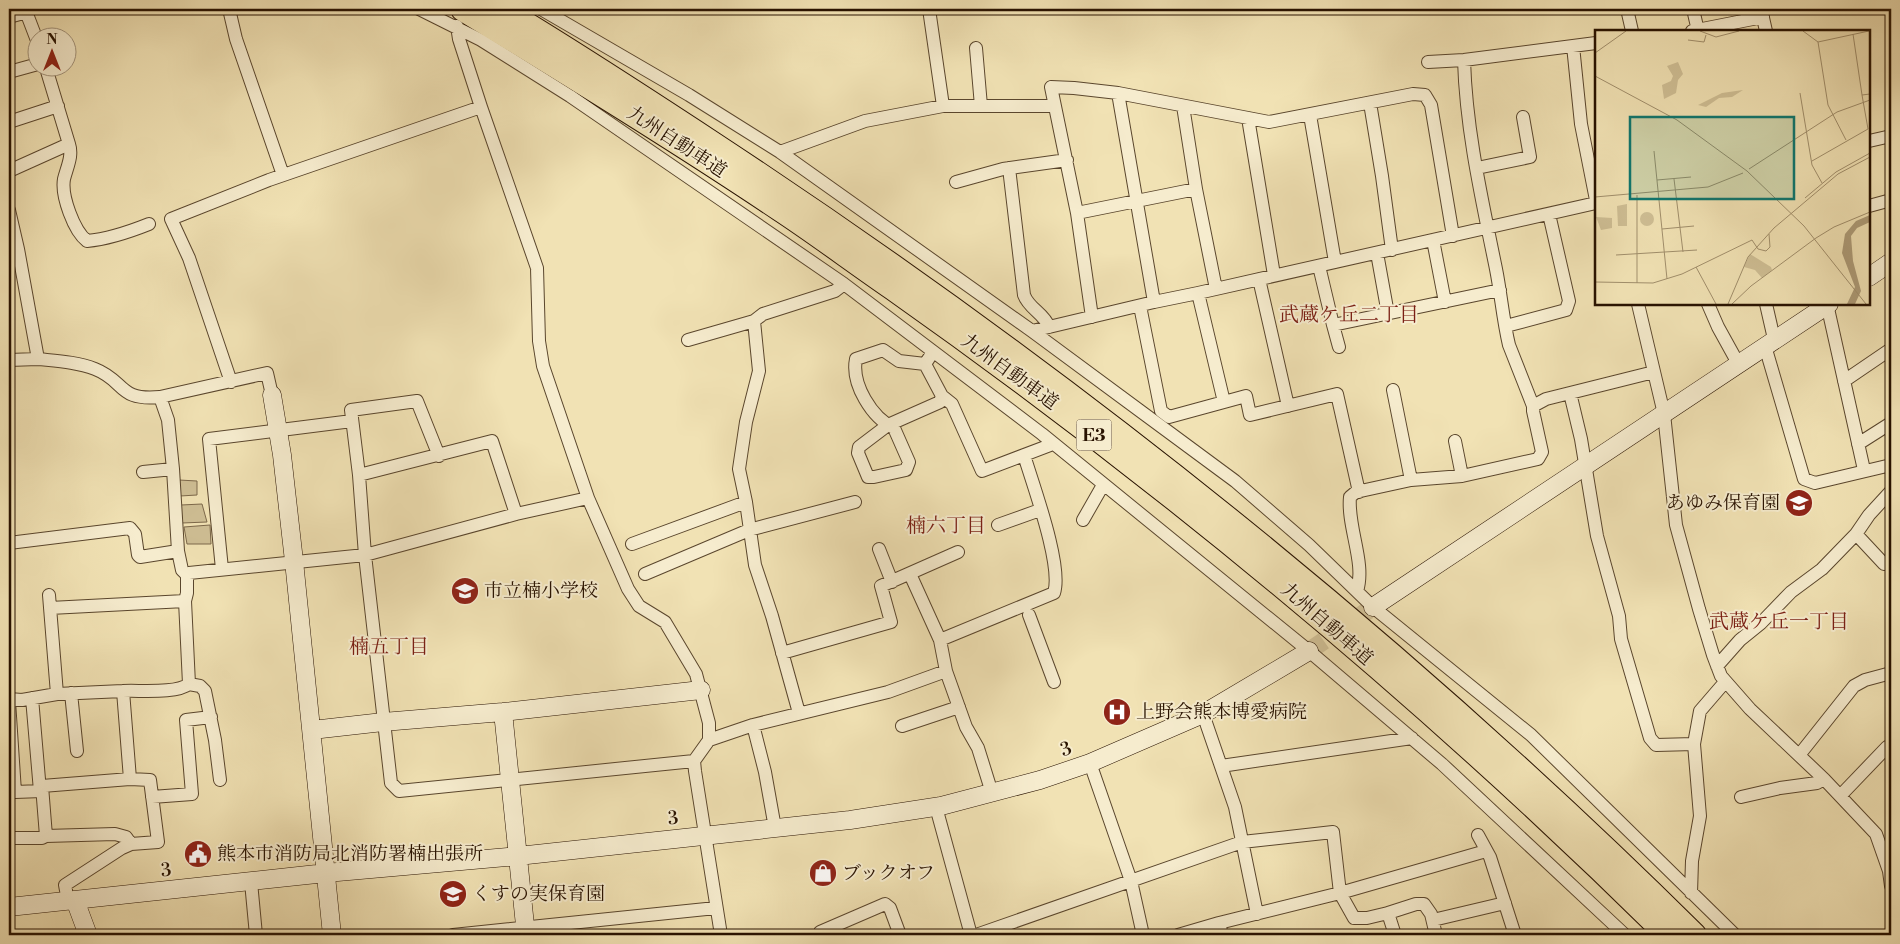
<svg xmlns="http://www.w3.org/2000/svg" width="1900" height="944" viewBox="0 0 1900 944" font-family="'Libre Bodoni','Noto Serif JP',serif">
  <style>
    .green { fill: #cfbf95; stroke: #7c684a }
    .lines { fill: none; stroke-linecap: round; stroke-linejoin: round }
    .secondary-tunnel { stroke: #d3c399; stroke-width: 18; stroke-dasharray: 18 9; stroke-linecap: butt }
    .street-casing { stroke: #5a462d; stroke-width: 14 }
    .secondary-casing { stroke: #281200; stroke-width: 19 }
    .highway-casing { stroke: #281200; stroke-width: 26 }
    .street { stroke: #f6ecce; stroke-width: 12 }
    .secondary { stroke: #f6ecce; stroke-width: 18 }
    .highway { stroke: #f1e2b4; stroke-width: 24 }
    .labels { text-anchor: middle; dominant-baseline: central; stroke-width: 4; stroke-linejoin: round; paint-order: stroke }
    .shield { fill: #f6ecce; stroke: #66533e; stroke-width: 1 }
    .shield-label { font-size: 18px; font-weight: bold; fill: #281200 }
    .street-label { font-size: 19px; fill: #281200; stroke: #f6ecce }
    .poi-label { font-size: 19px; fill: #281200; stroke: #f6ecce; text-anchor: start }
    .neighbourhood-label { font-size: 20px; fill: #7a1f14; stroke: #f6ecce }
    .inset-road { fill: none; stroke: #a18f6c; stroke-width: 1 }
    .view { fill: #0f766e; fill-opacity: 0.15; stroke: #0f766e; stroke-width: 2.5 }
    .inset-edge { fill: none; stroke: #281200; stroke-width: 2.5 }
  </style>
  <rect width="100%" height="100%" fill="#f1e2b4"/>
  <filter id="stains"><feTurbulence type="fractalNoise" baseFrequency=".004" numOctaves="4"/><feColorMatrix values="0 0 0 0 .2 0 0 0 0 .09 0 0 0 0 .02 0 0 0 .5 -.17"/></filter>
  <radialGradient id="worn" r=".72"><stop offset=".6" stop-color="#630" stop-opacity="0"/><stop offset="1" stop-color="#630" stop-opacity=".3"/></radialGradient>
  <path class="green" d="M179 480 197 481V495L180 496Z
    M202 504 207 522 182 523 181 505Z
    M210 525 211 544H187L184 527Z"/>
  <g class="lines">
    <path class="secondary-tunnel" d="M1309 651 1373 607"/>
    <defs>
      <path id="street" d="M25 9 38 43
        M229 9 236 39 283 175
        M419 9 481 40 570 96 844 284 1042 434 1309 651 1442 764 1625 935
        M541 9 689 95 780 152 1032 331 1235 481 1309 545 1373 607 1531 735 1735 935
        M929 9 943 106
        M1627 9 1632 31
        M1693 9 1698 31
        M1761 9 1766 31
        M9 17 27 12
        M457 26 459 39 481 107 537 268 539 341 543 366 588 498 628 589 639 606 665 622 696 674 709 723V740L694 761 695 771 721 935
        M1692 31 1763 17
        M1573 46 1581 124 1596 200
        M976 48 981 106
        M1464 60C1466 130 1482 200 1496 269 1501 294 1503 320 1509 345L1533 406
        M1428 62 1464 60 1596 43
        M9 72 38 64
        M1118 93 1154 302
        M1370 103 1382 176 1392 250
        M1183 106 1196 189 1216 289
        M1310 115 1335 262
        M1248 118 1274 275
        M9 122 58 106
        M1869 141 1891 136
        M69 144C73 156 67 167 64 179 61 196 74 231 87 241 109 239 129 232 149 224
        M780 152 865 121 943 106H1055
        M1009 168 1024 295C1029 309 1044 313 1049 327
        M1477 168 1530 157 1523 117
        M9 171 69 144 46 68
        M956 182 1003 169 1067 160
        M1869 206 1891 200
        M9 210 18 249 38 359C57 361 77 362 95 369 126 381 117 401 160 397L267 373 272 395
        M1077 213 1196 189
        M1433 240 1445 302
        M1377 253 1388 314
        M1319 266 1333 325 1500 290
        M1259 279 1288 406
        M1198 293 1224 402
        M1638 304 1664 414 1676 525 1699 609 1713 655 1721 676 1750 709 1824 779 1876 834 1889 871 1891 886
        M1708 304 1718 327 1739 365
        M1766 304 1774 339
        M1827 304 1864 470
        M1140 306 1161 411 1169 417 1246 396 1250 415 1337 394 1359 492
        M1092 317 1077 213 1051 87 1074 88 1118 93 1269 122 1413 94 1425 95 1431 105 1453 236
        M1333 325 1339 347
        M1506 326 1566 310 1569 301 1549 214
        M1032 331 1154 302 1198 293 1596 203
        M688 340 754 321
        M1765 346 1804 479 1815 483 1891 465
        M9 360 38 359
        M925 364 899 361 883 350 856 359C851 384 872 418 894 428L909 462 906 470 874 477H868L858 453 859 447 888 425 940 402 942 396 925 364 933 352
        M1844 381 1891 349
        M231 382 189 258 171 219 269 180 481 107
        M1393 390 1411 480
        M1570 393 1581 439 1597 536 1619 616 1621 639 1650 738 1656 745 1694 744
        M942 396 952 404 982 471 1053 444
        M1455 441 1462 476
        M1858 444 1891 423
        M439 456 417 401 351 410 359 475 365 555 391 783 399 791 694 761
        M173 469 178 551
        M143 472 173 469 168 420 160 397
        M359 475 492 441 516 514
        M1083 520 1103 485
        M998 525 1040 510
        M9 543 130 528 135 534 138 555 140 557 178 551 182 570 187 575
        M632 544 746 502
        M879 549 892 582
        M1884 564 1856 534 1869 515 1891 491
        M222 569 209 439 352 421
        M645 574 749 530 855 502
        M1357 591C1366 563 1347 527 1350 497L1356 492 1411 480 1462 476 1538 459 1542 452 1533 411V406L1546 399 1654 372
        M49 595 57 694
        M50 608 185 601
        M1029 615 1054 682
        M940 640 1054 593C1063 566 1033 485 1024 455
        M782 653 891 622 881 586 958 552
        M1717 666 1740 640 1761 623 1791 592 1822 569 1856 534
        M946 671 966 727 978 748 992 793
        M189 684 200 686 205 691 215 740 220 780
        M123 691C139 690 176 694 189 684L185 601 187 593V575L189 573 365 555 516 514 588 498
        M71 693 77 751
        M32 698 40 791
        M9 699 22 700 57 694 123 691 130 779
        M9 701 15 792 42 791
        M799 713 772 616 755 565 746 502 739 469 746 422 759 371 754 321 763 314 835 291 844 284
        M1203 714 1235 807 1257 914
        M753 725 765 772 775 828
        M902 726 959 707
        M709 740 753 725 888 692 946 671 940 640 910 574
        M1801 755 1800 754 1854 686 1865 680 1891 673
        M1090 763 1131 881 1143 935
        M1221 766 1412 738
        M1841 795 1887 747
        M152 797 192 794 186 720 211 717
        M1741 797 1780 788 1817 783 1824 779
        M936 807 971 935
        M1478 835 1490 857 1515 935
        M46 836 42 786 130 779 150 780 158 842 131 844 122 848 65 885 68 901
        M9 838H42L46 836 115 834 126 837 131 844
        M251 882 256 935
        M1691 893 1692 861 1700 816 1694 744 1700 711 1725 682
        M1388 913 1416 904H1424L1431 914 1436 935
        M1433 920 1505 903
        M1219 923 1222 935
        M453 935 716 908
        M819 935 820 932 885 904 890 908 900 935
        M976 935 1242 842 1333 832 1340 893 1354 918H1367L1388 913 1395 935
        M1178 935 1219 923 1340 893 1486 851"/>
      <path id="secondary" d="M1869 277 1891 262
        M272 395 282 455 294 561 332 935
        M1373 607 1829 304
        M503 712 526 935
        M312 730 383 722 503 712 701 690
        M75 900 88 935
        M9 907 326 873 518 856 850 820 941 806 1040 780 1090 763 1203 714 1309 651"/>
      <path id="highway" d="M463 9C570 74 676 139 780 209 818 234 855 262 893 288 1168 482 1428 698 1668 935
        M501 9C573 52 643 98 713 144 1064 375 1395 639 1694 935"/>
    </defs>
    <use href="#street" class="street-casing"/>
    <use href="#secondary" class="secondary-casing"/>
    <use href="#highway" class="highway-casing"/>
    <use href="#street" class="street"/>
    <use href="#secondary" class="secondary"/>
    <use href="#highway" class="highway"/>
  </g>
  <defs>
    <symbol id="school-disc" viewBox="-11 -11 22 22"><circle r="9.5" fill="#8f2418" stroke="#f6ecce"/><path d="M0-5L7-2L0 1L-7-2ZM-4 1L0 2.5L4 1V4Q0 6-4 4Z" fill="#fff"/></symbol>
    <symbol id="hospital-disc" viewBox="-11 -11 22 22"><circle r="9.5" fill="#8f2418" stroke="#f6ecce"/><path d="M-5-5h3v3.5h4V-5h3V5h-3V1.5h-4V5h-3Z" fill="#fff"/></symbol>
    <symbol id="civic-disc" viewBox="-11 -11 22 22"><circle r="9.5" fill="#8f2418" stroke="#f6ecce"/><path d="M-.6-6.5H3V-4.5H.6V-3L4-1V1h2V6H-6V1h2V-1L-.6-3ZM-1.2 2.5V6h2.4V2.5Z" fill="#fff"/></symbol>
    <symbol id="shop-disc" viewBox="-11 -11 22 22"><circle r="9.5" fill="#8f2418" stroke="#f6ecce"/><path d="M-5-2.5h2.3a2.7 3.5 0 0 1 5.4 0H5L5.5 6h-11ZM-1.5-2.5h3a1.5 2.3 0 0 0-3 0Z" fill="#fff"/></symbol>
  </defs>
  <g fill-rule="evenodd">
    <use href="#school-disc" x="1783" y="487" width="32" height="32"/>
    <use href="#school-disc" x="449" y="575" width="32" height="32"/>
    <use href="#hospital-disc" x="1101" y="696" width="32" height="32"/>
    <use href="#civic-disc" x="182" y="838" width="32" height="32"/>
    <use href="#shop-disc" x="807" y="857" width="32" height="32"/>
    <use href="#school-disc" x="437" y="878" width="32" height="32"/>
  </g>
  <g class="labels">
    <rect class="shield" x="1076.5" y="419.5" width="35" height="31" rx="4"/>
    <g class="shield-label">
      <text x="1094" y="435">E3</text>
    </g>
    <g class="street-label">
      <text transform="translate(677 142) rotate(33)">九州自動車道</text>
      <text transform="translate(1010 372) rotate(36)">九州自動車道</text>
      <text transform="translate(1327 624) rotate(41)">九州自動車道</text>
      <text transform="translate(1066 749) rotate(-19)">3</text>
      <text transform="translate(673 818) rotate(-6)">3</text>
      <text transform="translate(166 870) rotate(-6)">3</text>
    </g>
    <g class="poi-label">
      <text x="1780" y="503" text-anchor="end">あゆみ保育園</text>
      <text x="484" y="591">市立楠小学校</text>
      <text x="1136" y="712">上野会熊本博愛病院</text>
      <text x="217" y="854">熊本市消防局北消防署楠出張所</text>
      <text x="842" y="873">ブックオフ</text>
      <text x="472" y="894">くすの実保育園</text>
    </g>
    <g class="neighbourhood-label">
      <text x="1349" y="315">武蔵ケ丘二丁目</text>
      <text x="946" y="526">楠六丁目</text>
      <text x="1779" y="622">武蔵ケ丘一丁目</text>
      <text x="389" y="647">楠五丁目</text>
    </g>
  </g>
  <g transform="translate(1595 30)">
    <rect width="275" height="275" fill="#f1e2b4"/>
    <path d="M83 32 88 44 83 50 81 63 69 69 67 55 76 51 78 46 72 36ZM148 60 137 67 124 68 111 77 103 75 127 63ZM32 174V196H23L22 176ZM45 189a7 7 0 1 1 14 0a7 7 0 1 1-14 0ZM1 187 17 188V198L6 200ZM155 224 176 237 177 240 167 248 160 240 149 237Z" fill="#cfbf95"/>
    <path d="M275 185V192L262 198 256 206 258 231 266 261 260 274H252L260 257 247 223 250 204 261 191Z" fill="#ad9b77"/>
    <path class="inset-road" d="M105 1 121 7 144 1M208 1 223 12 233 75 251 110M258 4 267 65 275 64M93 10 109 12 111 5M223 12 274 1M0 23 31 1M0 46 82 90 152 141 209 196 271 274M205 63 217 135 227 153M59 121 72 249M217 131 273 99 267 65M154 139 242 82 275 70M79 149 88 222M62 150 96 147M42 165V253M0 167 113 157 148 143M210 168 241 142 275 123M67 199 99 196M21 225 102 220M101 237 121 274M0 252 58 253 87 244 157 210 163 219 171 221 175 217 174 204M133 274 153 227 179 198 243 144 275 127M137 274 156 256 221 208 239 197 275 182"/>
    <path class="view" d="M35 87H199V169H35Z"/>
    <rect width="275" height="275" class="inset-edge"/>
  </g>
  <rect width="1900" height="944" fill="none" stroke="#f1e2b4" stroke-width="30"/>
  <rect x="10" y="10" width="1880" height="924" fill="none" stroke="#281200" stroke-width="2.5"/>
  <rect x="15" y="15" width="1870" height="914" fill="none" stroke="#281200"/>
  <g transform="translate(52 52)"><circle r="24" fill="#f6ecce" stroke="#a4957c"/>
  <path d="M0-4L9 19L0 12L-9 19Z" fill="#8f2418"/>
  <text y="-8" font-size="14" font-weight="bold" text-anchor="middle" fill="#281200">N</text>
  </g>
  <rect width="100%" height="100%" filter="url(#stains)"/>
  <rect width="100%" height="100%" fill="url(#worn)"/>
</svg>
